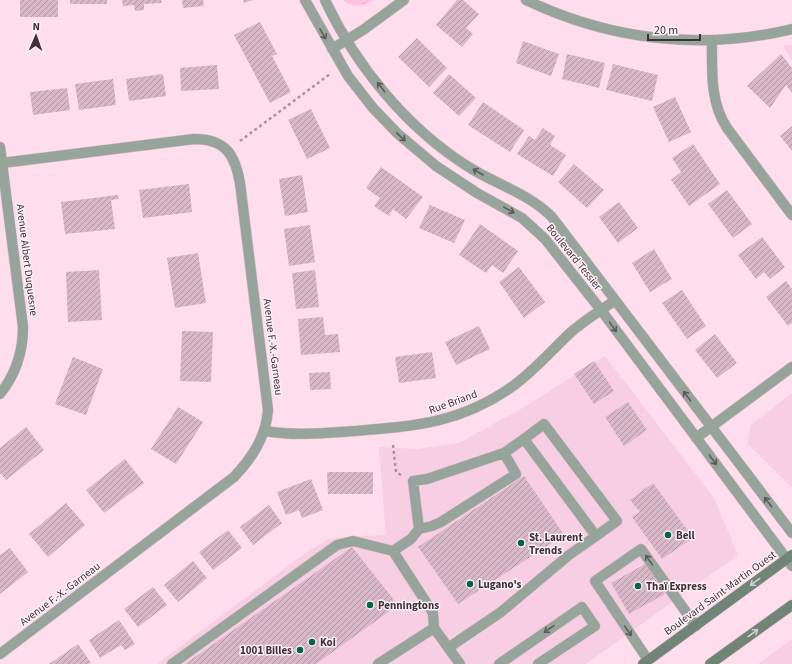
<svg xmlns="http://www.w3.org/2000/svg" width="792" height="664" viewBox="0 0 792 664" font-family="'Source Sans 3',sans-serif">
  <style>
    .built { fill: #f7cee2 }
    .forest { fill: url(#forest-crowns) }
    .building { fill: url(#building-hatch) }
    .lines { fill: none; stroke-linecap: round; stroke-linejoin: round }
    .service-casing { stroke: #d8bbc9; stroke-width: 11 }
    .minor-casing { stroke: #d8bbc9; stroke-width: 11 }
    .secondary-casing { stroke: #d8bbc9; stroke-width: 11 }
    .path { stroke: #aa929d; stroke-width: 2.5; stroke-dasharray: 3 3; stroke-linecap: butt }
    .service { stroke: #97a49c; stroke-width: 10 }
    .minor { stroke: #97a49c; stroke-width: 10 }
    .secondary { stroke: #708477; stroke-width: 10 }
    .oneway { stroke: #5e5a5b }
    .oneway2 { stroke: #d3d0d1 }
    .poi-dot { fill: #00683e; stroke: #fef0f7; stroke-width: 1.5 }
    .labels { text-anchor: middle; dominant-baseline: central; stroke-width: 3; stroke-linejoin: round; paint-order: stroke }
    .street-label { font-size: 11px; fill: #3f3238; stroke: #fef0f7 }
    .poi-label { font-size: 11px; font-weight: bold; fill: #3f3238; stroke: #fef0f7; text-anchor: start }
  </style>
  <defs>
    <pattern id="forest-crowns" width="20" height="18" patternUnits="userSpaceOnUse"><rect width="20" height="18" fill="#ffc2e0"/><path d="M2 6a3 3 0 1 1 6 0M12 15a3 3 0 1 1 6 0" fill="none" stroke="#dca7c1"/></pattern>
    <pattern id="building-hatch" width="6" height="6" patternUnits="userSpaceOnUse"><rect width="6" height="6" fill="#d8b8c7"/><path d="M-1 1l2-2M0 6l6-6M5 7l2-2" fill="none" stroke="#b196a3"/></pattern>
  </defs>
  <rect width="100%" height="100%" fill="#fedded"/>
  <path class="built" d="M792 45V61L783 46Z
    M605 356 714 498 738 555 586 664H157L307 552 329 539 342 537 386 535 379 447 417 449 459 443 526 406Z
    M792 393V488L747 443 751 425Z
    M792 639V664H758Z"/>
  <path class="forest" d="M343 0H374C364 6 352 9 343 0Z"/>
  <path class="building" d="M20 0H58V17H20Z
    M70 0H107V4H70Z
    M122 0H161L162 3 144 4V10L135 11 134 5 123 6Z
    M182 0H203L204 6 183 8Z
    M243 0H253L244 3Z
    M457 0H463L479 14 466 28 473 34 462 47 436 25Z
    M260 22 277 54 272 56 291 92 270 103 234 35Z
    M417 38 447 68 429 87 398 57Z
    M523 41 559 54 551 76 516 63Z
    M567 54 605 63 599 88 562 79Z
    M781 54 792 68V93L786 85 770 108 747 86Z
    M613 64 658 75 652 101 606 90Z
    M217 65 219 89 181 91 180 68Z
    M163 74 166 96 129 101 126 79Z
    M449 74 476 98 459 116 433 93Z
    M113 79 116 105 79 110 75 84Z
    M67 88 70 110 33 115 30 92Z
    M675 97 691 132 669 142 653 107Z
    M483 102 524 130 510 152 468 125Z
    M311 109 330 148 307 159 288 120Z
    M792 126V151L780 136Z
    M543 128 555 136 550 145 566 155 553 176 517 154 529 136 535 140Z
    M693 144 720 184 689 206 671 180 681 172 672 158Z
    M574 164 604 190 587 208 558 182Z
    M381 167 423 197 406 219 393 209 389 216 374 206 380 198 366 188Z
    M302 175 308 212 285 216 279 179Z
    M189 184 192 212 143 218 139 190Z
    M727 190 752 224 733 238 708 204Z
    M118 195 119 199 111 200 115 229 65 234 61 202Z
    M619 202 638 228 618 243 599 217Z
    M430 205 465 220 454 243 419 228Z
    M480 224 518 251 503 273 492 265 486 273 459 255Z
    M310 225 315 262 289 266 284 229Z
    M762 237 785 267 770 279 764 272 756 279 738 255Z
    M654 249 672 279 650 292 632 263Z
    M198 253 206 303 175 308 167 258Z
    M519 267 545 302 524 318 499 282Z
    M99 270 102 320 68 322 66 272Z
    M315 270 319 307 296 309 292 273Z
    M786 281 792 289V323L788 326 766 297Z
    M682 290 706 326 687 339 662 303Z
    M323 317 325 335 338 334 340 352 301 355 298 319Z
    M479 326 490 349 456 365 445 342Z
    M182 331 213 332 211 382 180 381Z
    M715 334 737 363 717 378 695 350Z
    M432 352 436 378 399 383 395 357Z
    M73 357 103 369 86 415 55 404Z
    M594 361 614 391 594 404 574 374Z
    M330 372 331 389 310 390 309 373Z
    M628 402 647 430 624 446 605 417Z
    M178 407 203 422 176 464 151 449Z
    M26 427 44 450 6 480 0 473V448Z
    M125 459 144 483 104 513 86 490Z
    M327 472H373V494H328Z
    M524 476 564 535 458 604 418 547Z
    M311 479 323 510 302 518 299 510 286 515 277 492Z
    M653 483 693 538 662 559 632 517 640 512 630 500Z
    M66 503 85 525 48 557 29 534Z
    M269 505 282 523 253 545 240 527Z
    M228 530 242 548 213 570 199 552Z
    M352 547 398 605 316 664H185Z
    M10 548 28 572 0 594V555Z
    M193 561 207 578 178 602 164 585Z
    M647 563 665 594 629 614 611 583Z
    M153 587 167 605 138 627 124 609Z
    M119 620 135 644 125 650 121 645 100 658 89 640Z
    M78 644 91 663 89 664H49Z"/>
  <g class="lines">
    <defs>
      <path id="service" d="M524 439 544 424 617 521 596 536
        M419 529 432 526 441 522 516 474 504 453
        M393 551 411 539 419 529 413 481 427 479 504 453 524 439 596 536 569 555 501 612 448 648
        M648 660 595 581 641 549 696 626
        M172 664 337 545 353 541 393 551 433 613 434 628 460 664
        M378 664 434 628
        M499 664 582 607 595 626 538 664"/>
      <path id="minor" d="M305 0 348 76 373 108 397 133 436 166 477 193 522 218 545 239 601 310 792 566
        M325 0C356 66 406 127 467 166 495 184 528 193 552 217L792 533
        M526 0C610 40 701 51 792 29
        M712 41C712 71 710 102 727 128L792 215
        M332 49 363 30 404 0
        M0 147 23 327C23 353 16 374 0 394
        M265 431C295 436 325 433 355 431 416 426 461 423 513 386 534 371 551 351 570 333 583 321 600 311 614 301
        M696 438 792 367
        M0 654 234 477C252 458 266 437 268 410L240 183C235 155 226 139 194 139L2 163"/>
      <path id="secondary" d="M643 664 792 555
        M710 664 792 605"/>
    </defs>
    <use href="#service" class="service-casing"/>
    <use href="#minor" class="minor-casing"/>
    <use href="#secondary" class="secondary-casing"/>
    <path class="path" d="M240 141 330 74
      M393 445 396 472 401 475"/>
    <use href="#service" class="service"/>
    <use href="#minor" class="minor"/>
    <use href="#secondary" class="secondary"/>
  </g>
  <defs><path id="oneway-shaft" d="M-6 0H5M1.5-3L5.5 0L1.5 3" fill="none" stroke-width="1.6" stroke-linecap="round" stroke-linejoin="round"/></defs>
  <g class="oneway">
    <use href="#oneway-shaft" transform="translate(323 34) rotate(60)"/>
    <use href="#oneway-shaft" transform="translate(381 87) rotate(-128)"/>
    <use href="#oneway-shaft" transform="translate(401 137) rotate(44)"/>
    <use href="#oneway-shaft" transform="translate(478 172) rotate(-150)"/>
    <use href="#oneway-shaft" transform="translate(509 210) rotate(29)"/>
    <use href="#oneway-shaft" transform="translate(613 327) rotate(54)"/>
    <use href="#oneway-shaft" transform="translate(687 396) rotate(-127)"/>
    <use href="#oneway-shaft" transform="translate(713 460) rotate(53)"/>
    <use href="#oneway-shaft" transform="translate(768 502) rotate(-127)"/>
    <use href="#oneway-shaft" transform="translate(649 560) rotate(-125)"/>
    <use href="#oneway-shaft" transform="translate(549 629) rotate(145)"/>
    <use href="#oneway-shaft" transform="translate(628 631) rotate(56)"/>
  </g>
  <g class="oneway2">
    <use href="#oneway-shaft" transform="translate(755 582) rotate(144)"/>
    <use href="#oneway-shaft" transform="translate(753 633) rotate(-36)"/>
  </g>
  <g class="poi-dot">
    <circle cx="668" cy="535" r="4"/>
    <circle cx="521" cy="543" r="4"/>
    <circle cx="470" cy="584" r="4"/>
    <circle cx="638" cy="586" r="4"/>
    <circle cx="370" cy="605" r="4"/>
    <circle cx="312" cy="642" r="4"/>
    <circle cx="300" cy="650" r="4"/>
  </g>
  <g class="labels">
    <g class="street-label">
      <text transform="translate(574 257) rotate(51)">Boulevard Tessier</text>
      <text transform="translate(27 260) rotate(83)">Avenue Albert Duquesne</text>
      <text transform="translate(273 347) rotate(83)">Avenue F.-X.-Garneau</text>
      <text transform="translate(453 402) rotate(-20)">Rue Briand</text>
      <text transform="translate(720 593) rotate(-36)">Boulevard Saint-Martin Ouest</text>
      <text transform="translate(60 594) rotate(-37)">Avenue F.-X.-Garneau</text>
    </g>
    <g class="poi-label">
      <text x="676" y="535">Bell</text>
      <text x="529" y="537">St. Laurent<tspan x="529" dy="13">Trends</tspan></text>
      <text x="478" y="584">Lugano's</text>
      <text x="646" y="586">Thaï Express</text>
      <text x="378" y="605">Penningtons</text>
      <text x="320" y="642">Koi</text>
      <text x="292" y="650" text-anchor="end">1001 Billes</text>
    </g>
  </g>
  <g transform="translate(36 36) rotate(2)" stroke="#fef0f7" stroke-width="3" paint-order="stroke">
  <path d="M0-3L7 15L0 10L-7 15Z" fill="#3f3238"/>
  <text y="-6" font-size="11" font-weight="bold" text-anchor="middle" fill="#3f3238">N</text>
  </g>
  <path d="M648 34v6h52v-6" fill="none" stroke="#3f3238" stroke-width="2"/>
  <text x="654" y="34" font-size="12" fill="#3f3238" stroke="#fef0f7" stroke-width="3" paint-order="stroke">20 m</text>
</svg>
